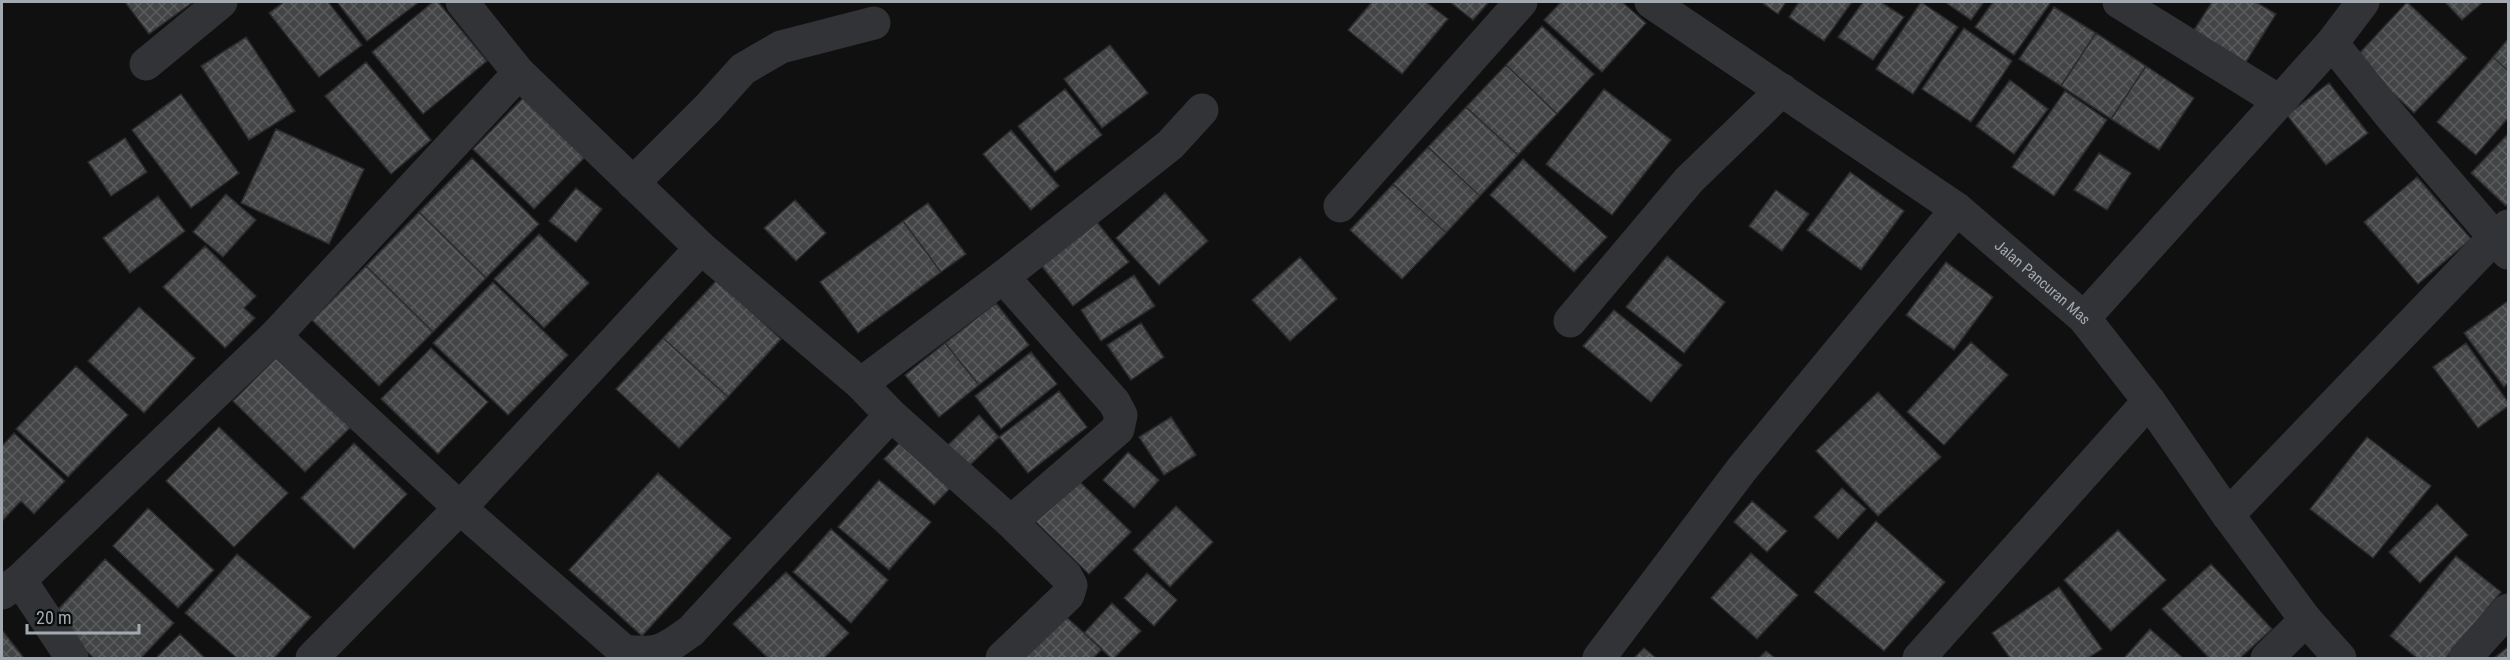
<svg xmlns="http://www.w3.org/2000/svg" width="2510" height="660" viewBox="0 0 2510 660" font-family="'Roboto Condensed',sans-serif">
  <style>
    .building { fill: url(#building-cross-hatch); stroke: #2b2b2d; stroke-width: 1.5 }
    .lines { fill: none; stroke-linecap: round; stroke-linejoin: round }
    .minor { stroke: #323336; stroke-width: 33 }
    .labels { text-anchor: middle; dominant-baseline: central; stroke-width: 5; stroke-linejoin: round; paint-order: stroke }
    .street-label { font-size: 15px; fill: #a3a9b0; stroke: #0b0c0c }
  </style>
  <defs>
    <pattern id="building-cross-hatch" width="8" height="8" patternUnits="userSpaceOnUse" patternTransform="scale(1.5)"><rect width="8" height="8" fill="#424446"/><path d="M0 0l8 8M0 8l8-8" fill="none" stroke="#5a5c5e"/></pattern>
  </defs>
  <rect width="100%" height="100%" fill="#101011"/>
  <path class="building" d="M125 2H193L149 34Z
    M284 2H328L362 45 319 77 269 13Z
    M337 2H419L367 41Z
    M433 2H438L487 61 423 114 372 52Z
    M1372 2H1426L1448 19 1402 74 1348 30Z
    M1450 2H1489L1473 20Z
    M1561 2H1622L1646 23 1602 72 1544 20Z
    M1761 2H1786L1778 14Z
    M1799 2H1852L1824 41 1789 17Z
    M1863 2H1881L1904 17 1873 60 1838 37Z
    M1921 2 1958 27 1913 94 1876 69Z
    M1945 2H1984L1971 20Z
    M1993 2H2051L2014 55 1975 27Z
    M2212 2H2256L2276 14 2244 65 2192 33Z
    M2407 2 2467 58 2414 113 2355 58Z
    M2445 2H2483L2462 20Z
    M2054 7 2096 33 2061 86 2019 59Z
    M1542 26 1594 74 1557 114 1506 65Z
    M1964 28 2012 61 1971 122 1922 89Z
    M2096 33 2146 66 2111 119 2061 86Z
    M246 37 295 111 249 140 201 66Z
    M2508 39V71L2493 57Z
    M1110 45 1148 93 1102 128 1064 79Z
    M2493 57 2508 71V118L2476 155 2437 122Z
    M366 62 431 140 391 174 325 96Z
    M1506 65 1557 114 1518 155 1466 107Z
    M2146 66 2194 98 2159 150 2111 119Z
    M2010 80 2048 109 2014 154 1976 126Z
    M2329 83 2368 133 2326 165 2287 115Z
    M1065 89 1102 135 1055 172 1018 126Z
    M1604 89 1671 140 1612 215 1546 164Z
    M2065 91 2107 120 2054 196 2012 167Z
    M528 93 589 153 534 209 473 149Z
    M181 94 239 173 191 208 132 130Z
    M1466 107 1518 155 1480 196 1428 147Z
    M276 129 364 169 329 244 241 203Z
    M1011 130 1059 186 1031 210 983 154Z
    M2508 134V203L2506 206 2471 173Z
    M125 138 147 172 111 196 88 162Z
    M1428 147 1480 196 1446 233 1393 184Z
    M2099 153 2131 173 2107 210 2074 190Z
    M472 158 539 224 486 278 419 212Z
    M1523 159 1607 237 1574 272 1490 195Z
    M1850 172 1904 211 1861 270 1807 230Z
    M2417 177 2471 239 2418 284 2364 222Z
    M1393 184 1446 233 1402 279 1350 230Z
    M576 188 602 209 576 242 549 221Z
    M1776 190 1809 214 1782 251 1749 226Z
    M1165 193 1208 241 1159 285 1116 238Z
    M226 194 256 220 223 257 193 232Z
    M158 196 185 231 130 273 103 238Z
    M795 200 826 233 796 261 764 228Z
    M928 203 966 254 941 272 903 221Z
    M419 212 486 278 433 332 366 266Z
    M903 221 941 272 858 333 820 282Z
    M1096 221 1129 262 1073 306 1041 265Z
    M539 234 589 283 544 328 494 279Z
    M205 246 256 296 244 308 255 318 225 348 163 287Z
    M1667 256 1725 302 1684 353 1626 307Z
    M1300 257 1337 299 1290 341 1252 300Z
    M1946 262 1993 297 1954 350 1906 315Z
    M366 266 433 332 379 386 312 320Z
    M1134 275 1155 306 1101 341 1081 310Z
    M717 280 781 339 728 397 663 338Z
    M493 282 568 355 508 415 433 343Z
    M2508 301V383L2504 387 2464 333Z
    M996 303 1029 345 979 385 945 343Z
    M139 307 195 358 144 413 88 361Z
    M1614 310 1682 365 1651 402 1583 346Z
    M1141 323 1164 357 1131 380 1107 345Z
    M663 338 728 397 679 448 616 389Z
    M1971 342 2008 375 1944 445 1907 412Z
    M945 343 979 385 939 417 905 375Z
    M2466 343 2508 402V406L2478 428 2433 367Z
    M431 348 488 402 438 454 381 399Z
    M285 349 358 420 305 472 233 401Z
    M1031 352 1057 384 1001 429 975 396Z
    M76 366 128 415 68 477 16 429Z
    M1059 391 1087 427 1028 473 999 437Z
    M1878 392 1941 457 1878 516 1816 451Z
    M979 415 999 437 969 466 948 445Z
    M1171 417 1196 455 1164 475 1139 437Z
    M219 427 288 493 234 547 166 481Z
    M14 433 65 481 34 514 21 501 2 521V446Z
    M909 433 958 480 934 505 884 459Z
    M2367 437 2431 486 2373 558 2310 509Z
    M354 443 407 494 354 549 301 498Z
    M1128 452 1159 480 1134 508 1103 480Z
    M658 473 731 538 642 636 569 570Z
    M1076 478 1131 532 1089 574 1034 520Z
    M879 480 931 522 889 570 838 527Z
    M1842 488 1866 509 1838 539 1814 517Z
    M1752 501 1787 531 1767 552 1734 522Z
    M2437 504 2468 535 2420 583 2389 552Z
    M1176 506 1213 542 1170 587 1133 550Z
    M148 508 214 570 178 608 113 546Z
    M1876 521 1945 582 1884 651 1814 592Z
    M831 529 888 580 851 623 793 572Z
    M2118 530 2166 580 2111 631 2064 580Z
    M1751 553 1798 595 1757 639 1711 598Z
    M237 554 311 617 274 658H237L185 613Z
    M2456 556 2501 592 2446 658H2417L2390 636Z
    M105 559 174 623 141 658H94L50 618Z
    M2211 564 2272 629 2240 658H2209L2162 609Z
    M786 572 849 633 824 658H768L733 624Z
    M1147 573 1177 600 1154 626 1124 598Z
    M2059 587 2102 649 2088 658H2010L1992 633Z
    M1112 603 1141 631 1114 658H1111L1084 633Z
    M1064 615 1102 649 1093 658H1022Z
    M2150 629 2183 658H2124Z
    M2 630 24 658H2Z
    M180 634 205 658H156Z
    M2508 647V658H2494Z
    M1644 648 1656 658H1634Z
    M1766 651 1775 658H1759Z"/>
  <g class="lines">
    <g class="minor">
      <path d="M462 2 519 73 701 248 861 384 891 415 1011 522 1066 576 1071 585 1068 595 1002 658"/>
      <path id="s1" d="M1651 2 1957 209 2084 318 2149 401 2228 515 2306 620 2340 658"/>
      <path d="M2119 2 2279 101"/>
      <path d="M2332 43 2389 114 2508 253"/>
      <path d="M146 64 221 2"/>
      <path d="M633 183 708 108 743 69 781 47 874 23"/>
      <path d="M1340 206 1521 2"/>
      <path d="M1003 277 1114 402 1121 415 1118 429 1011 522"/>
      <path d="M2084 318 2332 43 2363 2"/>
      <path d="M1570 321 1689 180 1782 90"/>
      <path d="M275 336 460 508 624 651C659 655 663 651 691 631L891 415"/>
      <path d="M861 384 1003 277 1170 145 1202 110"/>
      <path d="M2228 515 2495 237 2508 226"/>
      <path d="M20 580 72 658"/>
      <path d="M2 593 20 580 275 336 519 73"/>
      <path d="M312 658 460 508 701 248"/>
      <path d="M1599 658 1742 469 1957 209"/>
      <path d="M1919 658 2149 401"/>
      <path d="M2267 658 2306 620"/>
      <path d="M2465 658 2508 610"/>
    </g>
  </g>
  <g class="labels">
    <g class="street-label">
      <text stroke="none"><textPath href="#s1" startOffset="482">Jalan Pancuran Mas</textPath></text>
    </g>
  </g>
  <rect width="2510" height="660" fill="none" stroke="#a3a9b0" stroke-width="6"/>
  <path d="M27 624v9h112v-9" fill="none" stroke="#a3a9b0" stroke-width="3"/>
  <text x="36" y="624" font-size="18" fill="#a3a9b0" stroke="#0b0c0c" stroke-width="4.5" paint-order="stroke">20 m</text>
</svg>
